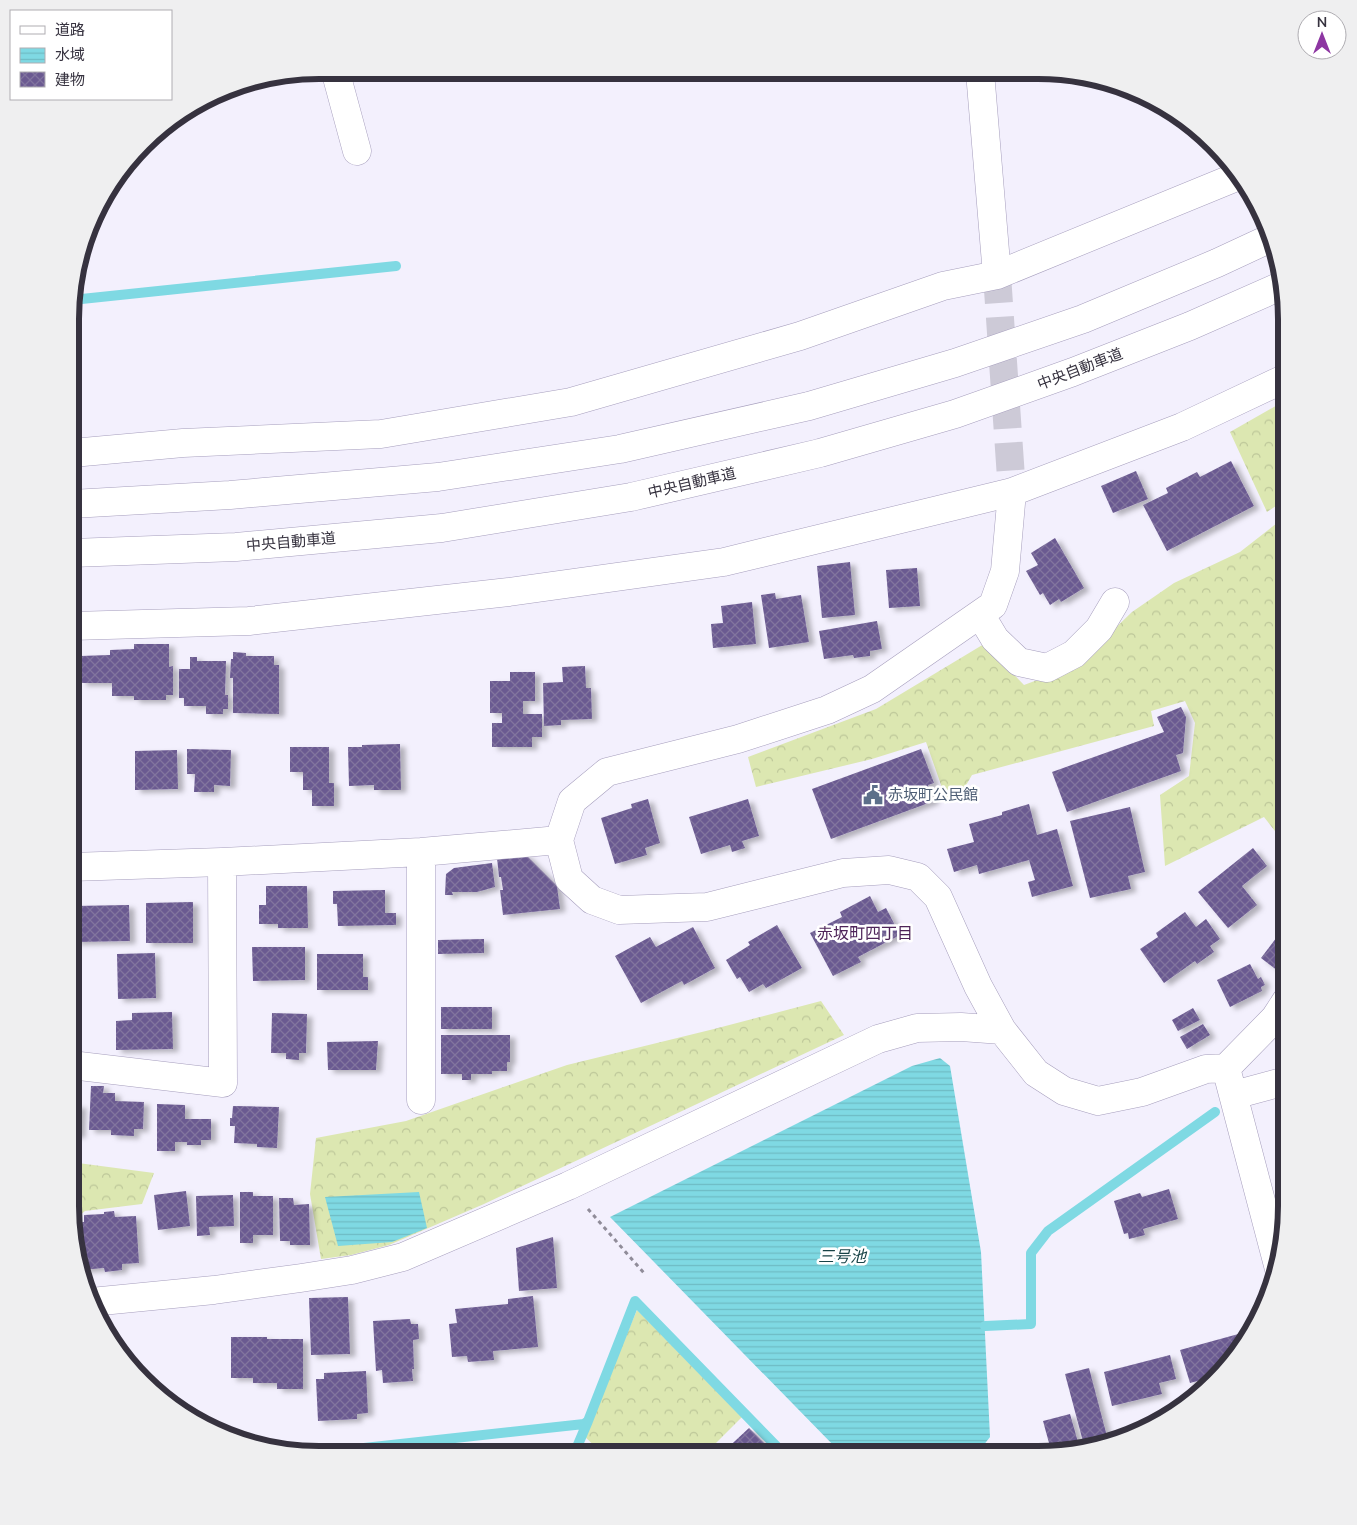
<svg xmlns="http://www.w3.org/2000/svg" width="1357" height="1525" viewBox="0 0 1357 1525" font-family="'Nunito Sans','Noto Sans JP',sans-serif">
  <style>
    .forest { fill: url(#forest-crowns) }
    .water { fill: url(#water-rules) }
    .lines { fill: none; stroke-linecap: round; stroke-linejoin: round }
    .stream { stroke: #7fd9e3; stroke-width: 10 }
    .building { fill: url(#building-cross-hatch); filter: url(#shadow) }
    .minor-tunnel { stroke: #cdcad7; stroke-width: 28; stroke-dasharray: 28 14; stroke-linecap: butt }
    .minor-casing { stroke: #a69ebd; stroke-width: 29 }
    .highway-casing { stroke: #a69ebd; stroke-width: 29 }
    .path { stroke: #908c99; stroke-width: 3; stroke-dasharray: 4 4; stroke-linecap: butt }
    .minor { stroke: #fff; stroke-width: 28 }
    .highway { stroke: #fff; stroke-width: 28 }
    .labels { text-anchor: middle; dominant-baseline: central; stroke-width: 5; stroke-linejoin: round; paint-order: stroke }
    .street-label { font-size: 15px; fill: #36323f; stroke: #fff }
    .service-label { font-size: 15px; fill: #4e5e75; stroke: #fff; text-anchor: start }
    .neighbourhood-label { font-size: 16px; fill: #4e2459; stroke: #fff }
    .water-label { font-size: 16px; font-style: italic; fill: #184347; stroke: #fff }
    .rim { fill: none; stroke: #36323f; stroke-width: 6 }
  </style>
  <defs>
    <pattern id="forest-crowns" width="20" height="18" patternUnits="userSpaceOnUse" patternTransform="scale(1.25)"><rect width="20" height="18" fill="#dce7b1"/><path d="M2 6a3 3 0 1 1 6 0M12 15a3 3 0 1 1 6 0" fill="none" stroke="#bdc799"/></pattern>
    <pattern id="water-rules" width="6" height="5" patternUnits="userSpaceOnUse" patternTransform="scale(1.25)"><rect width="6" height="5" fill="#7fd9e3"/><path d="M0 2.5h6" fill="none" stroke="#6ebbc4"/></pattern>
    <pattern id="building-cross-hatch" width="8" height="8" patternUnits="userSpaceOnUse" patternTransform="scale(1.25)"><rect width="8" height="8" fill="#6b5a91"/><path d="M0 0l8 8M0 8l8-8" fill="none" stroke="#81749e"/></pattern>
    <filter id="shadow"><feDropShadow dx="5.5" dy="3" stdDeviation="2.5" flood-color="#0004"/></filter>
  </defs>
  <rect width="100%" height="100%" fill="#f3f0fd"/>
  <path class="forest" d="M1286 400V499L1267 512 1230 432Z
    M1286 516V845L1264 817 1165 866 1160 795 1189 776 1195 723 1185 701 1151 711 1154 726 972 775 965 787 946 799 926 742 872 759 756 787 748 757 876 709 984 644 1024 685 1077 665 1132 612 1174 583 1240 552Z
    M821 1001 844 1035 484 1204 389 1245 351 1255 321 1259 310 1194 316 1138 406 1121 567 1065 714 1029Z
    M71 1162 78 1163 154 1173 142 1204 85 1211 79 1216 71 1217Z
    M637 1310 742 1417 705 1454H603L584 1436Z"/>
  <path class="water" d="M940 1058 950 1066 981 1252 990 1437 979 1451 953 1454H849L837 1449 610 1217 912 1066Z
    M419 1192 427 1228 392 1242 338 1246 325 1197Z"/>
  <g class="lines">
    <path class="stream" d="M72 300 396 266
      M985 1326 1031 1324V1253L1048 1231 1215 1112
      M309 1454 584 1424 588 1421 635 1301 784 1454
      M574 1454 588 1421"/>
  </g>
  <path class="building" d="M1231 461 1254 506 1167 551 1143 505 1168 493 1166 488 1197 472 1200 477Z
    M1136 471 1148 499 1113 513 1101 486Z
    M1055 538 1084 588 1061 602 1059 599 1050 605 1043 593 1040 595 1026 571 1038 565 1031 553Z
    M850 562 855 615 822 618 817 566Z
    M917 568 920 606 889 608 886 570Z
    M775 593 776 599 801 595 809 642 769 648 761 595Z
    M752 602 756 644 713 648 711 624 723 623 721 606Z
    M877 621 882 649 870 651V656L854 658 853 655 824 659 819 631Z
    M134 644H169V667L173 666V695H166V700H134V696H112V683H81L80 656 110 655V650L134 649Z
    M233 652 246 653V656H274V665H279V714L233 713V678H230L231 659H233Z
    M190 657H197V661H226L225 695H228V709H223V714H206V706H184V698H179V669H190Z
    M585 666 586 688H591L592 719 561 720V725L544 726 543 683 563 682 562 667Z
    M510 672H535V701H523V714H542V737H532V747H492V723H502V713H490V681H510Z
    M1181 707 1186 717 1183 753 1176 755 1181 771 1067 812 1052 772 1164 732 1157 717Z
    M400 744 401 790H374V785L349 786 348 747H362V745Z
    M290 747H329V783H334V806H312V790H303V772H290Z
    M187 749 231 750 230 786 214 785V792H194L195 774H187Z
    M921 749 934 783 928 785 934 801 831 839 812 789Z
    M177 750 178 789 135 790V751Z
    M648 799 660 843 645 848 647 855 615 864 601 818 632 808 631 804Z
    M748 799 759 836 742 841 745 848 732 852 730 845 701 854 689 817Z
    M1029 804 1037 835 1057 829 1073 886 1032 897 1028 882 1035 880 1029 860 979 874 977 865 954 872 947 849 974 842 969 824 1002 815V812Z
    M1130 807 1145 872 1128 876 1131 889 1090 898 1070 821Z
    M1253 848 1267 866 1242 886 1257 905 1228 928 1198 892Z
    M525 854 557 886 560 909 503 915 500 890H503L501 877H499L497 858Z
    M492 863 495 887 477 892H452L453 895H445L446 874 454 868Z
    M266 886H307L308 928H278V924H259V905H266Z
    M385 890V913H396V925L338 926 337 904H333V891Z
    M870 896 878 912 886 908 900 935 858 957 861 962 833 976 810 933 842 917 840 912Z
    M193 902V943H146V903Z
    M129 905 130 941 75 942 74 906Z
    M1185 912 1196 927 1206 919 1220 939 1210 946 1214 952 1197 964 1195 961 1164 983 1140 949 1158 937 1156 933Z
    M777 925 802 968 766 988 763 984 749 992 740 977 737 979 726 960 750 945 748 942Z
    M1286 925V960L1278 971 1261 958Z
    M693 927 715 968 684 985 682 981 641 1003 615 956 650 937 656 947Z
    M484 939V953L438 954V940Z
    M252 947H305V980L253 981Z
    M155 953 156 998 118 999 117 954Z
    M317 954H363V977H368V990H317Z
    M1250 964 1258 979 1261 977 1265 985 1261 987 1262 991 1230 1007 1217 980Z
    M441 1007H492V1029H441Z
    M1193 1008 1200 1020 1178 1031 1172 1020Z
    M172 1012 173 1049 116 1050V1021L132 1020V1013Z
    M272 1013 307 1014 306 1053H299V1060L286 1059V1053H271Z
    M1203 1024 1210 1035 1187 1049 1180 1037Z
    M1286 1030V1048L1278 1041Z
    M441 1035H510V1062H507V1071H492V1074H471V1080H462V1074H441Z
    M378 1041 376 1070H328L327 1042Z
    M91 1086H104L103 1093H115V1101L144 1102 143 1129H134V1136L111 1135V1130H89Z
    M157 1104 185 1105V1119H211V1140H201V1145H187V1142H175V1151H157Z
    M71 1105H81L80 1135H71Z
    M233 1106 279 1107 277 1148 257 1147V1144L234 1143 235 1126H230V1118H232Z
    M1169 1189 1178 1219 1143 1229 1145 1235 1129 1239 1128 1233 1124 1234 1114 1201 1140 1193 1142 1197Z
    M186 1191 190 1226 158 1230 154 1195Z
    M240 1192H253V1196H273V1235H253V1243H240Z
    M233 1195 234 1226 209 1227 210 1235 197 1236 196 1196Z
    M279 1198H293L294 1205 309 1204 310 1245H290V1241H280Z
    M1286 1206V1226L1281 1208Z
    M114 1211 115 1217 136 1216 139 1263 122 1264V1270L105 1272 104 1268 80 1270 71 1223 84 1222V1215L104 1214V1212Z
    M553 1237 557 1288 519 1291 516 1248Z
    M533 1296 538 1347 493 1351 494 1360 468 1362 467 1356 452 1357 449 1324 457 1323 455 1309 508 1304V1299Z
    M348 1297 350 1354 311 1355 309 1298Z
    M410 1319 411 1324H418L419 1339 413 1340 414 1369H412L413 1381 383 1383 382 1370 376 1371 373 1321Z
    M1242 1333 1245 1343 1225 1371 1219 1375 1190 1383 1180 1350Z
    M231 1337H267V1339H303V1389H277V1383H253V1378H231Z
    M1170 1355 1176 1379 1159 1383 1162 1394 1112 1406 1104 1372Z
    M1089 1368 1109 1444 1085 1449 1065 1374Z
    M366 1371 368 1413 357 1414V1419L318 1421 316 1379H324V1373Z
    M1070 1414 1080 1449 1052 1454 1043 1421Z
    M749 1428 775 1454H721Z"/>
  <g class="lines">
    <path class="minor-tunnel" d="M997 275 1012 492"/>
    <defs>
      <path id="minor" d="M335 70 357 151
        M980 72 997 275
        M72 453 183 443 381 434 571 402 800 336 943 286 997 275 1241 175
        M1012 492 1005 571 993 605 872 689 827 710 738 739 607 772 572 801 559 840 569 879 592 900 619 910 707 907 843 873 889 870 918 877 938 897 978 986 1002 1030 1036 1073 1064 1091 1098 1101 1142 1092 1206 1069 1226 1068 1275 1018 1286 1001
        M980 614 995 639 1019 662 1047 668 1074 654 1099 629 1115 602
        M72 626 249 621 509 592 724 562 1012 492 1182 427 1286 378
        M421 852V1100
        M71 867 222 862 421 852 559 840
        M71 1065 223 1083 222 862
        M1226 1068 1279 1269
        M1234 1095 1286 1081
        M91 1302 214 1290 301 1278 352 1270 403 1257 568 1186 878 1039 917 1028 961 1027 1002 1030"/>
      <path id="highway" d="M72 504 230 495 438 477 620 449 809 406 955 363 1083 319 1217 263 1273 237
        M72 553 236 547 442 528 631 497 820 453 955 414 1073 372 1190 326 1283 285"/>
    </defs>
    <use href="#minor" class="minor-casing"/>
    <use href="#highway" class="highway-casing"/>
    <path class="path" d="M71 741 75 836
      M588 1209 644 1273"/>
    <use href="#minor" class="minor"/>
    <use href="#highway" class="highway"/>
  </g>
  <defs>
    <symbol id="civic-bare" viewBox="-9 -9 18 18"><path d="M-.6-6.5H3V-4.5H.6V-3L4-1V1h2V6H-6V1h2V-1L-.6-3ZM-1.2 2.5V6h2.4V2.5Z" fill="#5c6f8a" stroke="#fff" stroke-width="2.5" paint-order="stroke"/></symbol>
  </defs>
  <g fill-rule="evenodd">
    <use href="#civic-bare" x="859" y="781" width="28" height="28"/>
  </g>
  <g class="labels">
    <g class="street-label">
      <text transform="translate(1080 369) rotate(-21)">中央自動車道</text>
      <text transform="translate(692 483) rotate(-13)">中央自動車道</text>
      <text transform="translate(291 542) rotate(-5)">中央自動車道</text>
    </g>
    <g class="service-label">
      <text x="888" y="795">赤坂町公民館</text>
    </g>
    <g class="neighbourhood-label">
      <text x="865" y="934">赤坂町四丁目</text>
    </g>
    <g class="water-label">
      <text x="842" y="1257">三号池</text>
    </g>
  </g>
  <path d="M0 0H1357V1525H0ZM319 79H1038A240 240 0 0 1 1278 319V1206A240 240 0 0 1 1038 1446H319A240 240 0 0 1 79 1206V319A240 240 0 0 1 319 79Z" fill="#efeff0" fill-rule="evenodd"/>
  <path class="rim" d="M319 79H1038A240 240 0 0 1 1278 319V1206A240 240 0 0 1 1038 1446H319A240 240 0 0 1 79 1206V319A240 240 0 0 1 319 79Z"/>
  <rect x="10" y="10" width="162" height="90" fill="#ffffff" stroke="#afadb2"/>
  <rect x="20" y="26" width="25" height="8" fill="#ffffff" stroke="#afadb2"/>
  <text x="55" y="35" font-size="15" fill="#36323f">道路</text>
  <rect x="20" y="48" width="25" height="15" fill="url(#water-rules)" stroke="#afadb2"/>
  <text x="55" y="60" font-size="15" fill="#36323f">水域</text>
  <rect x="20" y="72" width="25" height="15" fill="url(#building-cross-hatch)" stroke="#afadb2"/>
  <text x="55" y="85" font-size="15" fill="#36323f">建物</text>
  <g transform="translate(1322 35)"><circle r="24" fill="#ffffff" stroke="#afadb2"/>
  <path d="M0-4L9 19L0 12L-9 19Z" fill="#8d36a2"/>
  <text y="-8" font-size="14" font-weight="bold" text-anchor="middle" fill="#36323f">N</text>
  </g>
</svg>
